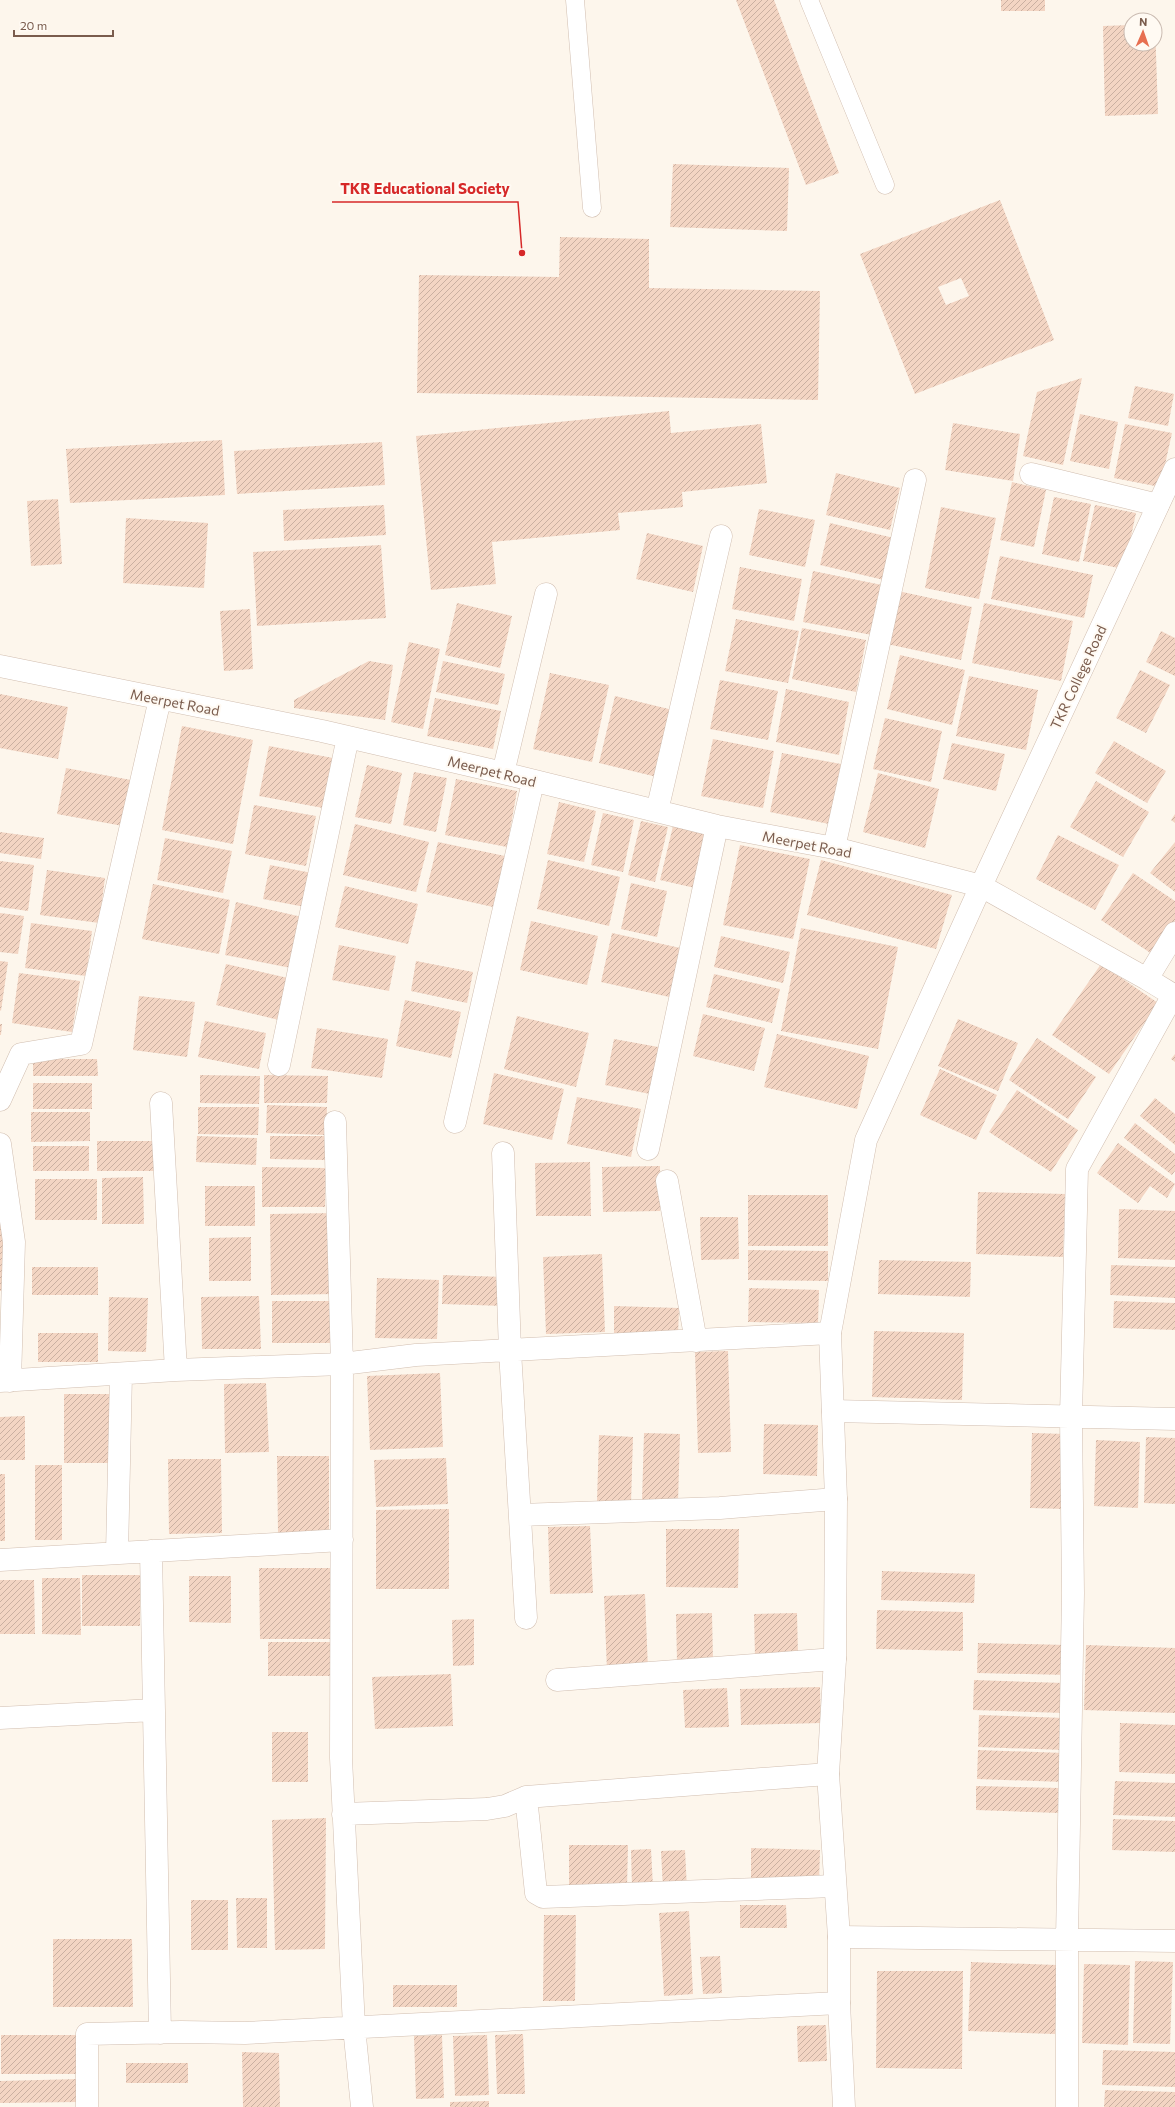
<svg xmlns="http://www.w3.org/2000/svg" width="1175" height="2107" viewBox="0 0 1175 2107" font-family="Commissioner,sans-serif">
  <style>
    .building { fill: url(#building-hatch); fill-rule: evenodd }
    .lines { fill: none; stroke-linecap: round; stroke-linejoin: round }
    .service-casing { stroke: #d1beb0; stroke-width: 19 }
    .minor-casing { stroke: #d1beb0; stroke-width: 23 }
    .tertiary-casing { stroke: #d1beb0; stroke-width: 23 }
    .service { stroke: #fff; stroke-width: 18 }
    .minor { stroke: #fff; stroke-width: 22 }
    .tertiary { stroke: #fff; stroke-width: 22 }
    .labels { text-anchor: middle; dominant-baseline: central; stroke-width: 4; stroke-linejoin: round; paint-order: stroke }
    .street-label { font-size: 14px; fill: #7a5c4d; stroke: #fffaf3 }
    .leader { fill: none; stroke: #d62828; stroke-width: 1.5 }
    .callout-dot { fill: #d62828; stroke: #fffaf3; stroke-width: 1.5 }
    .callout-label { font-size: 15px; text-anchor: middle; font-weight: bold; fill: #d62828; stroke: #fffaf3; stroke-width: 4; stroke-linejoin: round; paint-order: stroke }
  </style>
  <defs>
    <pattern id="building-hatch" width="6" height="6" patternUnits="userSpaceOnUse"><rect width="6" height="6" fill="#f3d5c3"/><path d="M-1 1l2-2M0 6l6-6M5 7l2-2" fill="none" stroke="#cab0a1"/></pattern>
  </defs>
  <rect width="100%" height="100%" fill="#fdf6ec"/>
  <path class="building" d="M736 0H774L839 173 806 185Z
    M1001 0H1045V11H1001Z
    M1155 23 1158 114 1105 116 1103 26 1131 25V44H1155Z
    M673 164 789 168 787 231 670 227Z
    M1000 200 1054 340 915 394 860 254ZM961 278 969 296 946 305 938 287Z
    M560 237 649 239V288L820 291 818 400 417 393 419 275 559 277Z
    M1082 378 1063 465 1023 456 1037 392Z
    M1135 386 1174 394 1168 426 1128 418Z
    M669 411 671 433 761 424 767 483 682 492 683 507 618 513 620 530 492 542 496 584 431 590 416 436Z
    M1080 414 1118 422 1109 469 1070 461Z
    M953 423 1020 434 1013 481 945 470Z
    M1125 424 1172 433 1160 487 1114 478Z
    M222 440 225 495 70 503 66 449Z
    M382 442 385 485 237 494 234 451Z
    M836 473 900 488 890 530 826 515Z
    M1012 482 1046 490 1034 547 1000 540Z
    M1054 497 1091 504 1079 562 1042 554Z
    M58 499 62 564 31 566 27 501Z
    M384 505 386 535 284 541 283 510Z
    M1095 505 1136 513 1124 569 1083 561Z
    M941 507 996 518 979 599 925 588Z
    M759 509 815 520 805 567 749 555Z
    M126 518 208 523 204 588 123 583Z
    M830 523 894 538 884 580 820 565Z
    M647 533 703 546 693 592 636 579Z
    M381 545 386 618 257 626 253 552Z
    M1000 556 1093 575 1084 618 991 599Z
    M740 567 802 579 794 621 732 609Z
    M813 571 882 585 872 635 803 622Z
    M898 591 972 607 961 660 887 644Z
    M457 603 512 616 500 668 445 655Z
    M984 603 1073 621 1061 681 972 663Z
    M250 609 253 669 224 671 220 611Z
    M736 619 799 631 788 683 725 671Z
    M802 628 866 640 856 692 792 679Z
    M1161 631 1175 638V676L1146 662Z
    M409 642 440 649 423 729 391 722Z
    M900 655 965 670 952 725 887 709Z
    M369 661 393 665 385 720 294 708V700Z
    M443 661 505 674 498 705 436 692Z
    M1140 670 1170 685 1146 733 1116 718Z
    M550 673 609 685 592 762 533 749Z
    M969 676 1038 690 1026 750 956 736Z
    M720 680 778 691 768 740 710 729Z
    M786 689 849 702 839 755 776 742Z
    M0 694 68 707 58 759 0 748Z
    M615 696 673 710 657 777 599 763Z
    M435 698 501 711 493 749 427 736Z
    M885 718 942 731 931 782 873 769Z
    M182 726 253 740 233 844 162 830Z
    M713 739 774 751 763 808 701 796Z
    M1114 741 1166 771 1147 803 1095 773Z
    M952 743 1005 754 996 791 943 779Z
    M269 746 333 758 323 808 259 796Z
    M782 753 841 764 829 824 770 812Z
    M367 765 402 773 391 824 355 817Z
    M66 768 131 780 123 826 57 814Z
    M414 772 447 778 436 832 403 825Z
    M878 773 939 789 925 848 863 832Z
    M456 779 517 791 507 847 445 835Z
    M1096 781 1149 812 1123 857 1070 827Z
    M559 802 596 811 584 862 547 854Z
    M254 805 316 816 306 866 245 854Z
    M603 813 634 820 623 872 591 865Z
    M1175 814V823L1171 820Z
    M641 821 668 827 655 882 628 875Z
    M355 824 429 842 416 892 343 875Z
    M673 826 708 834 695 888 660 880Z
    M0 832 44 838 41 859 0 853Z
    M1058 835 1119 865 1095 910 1036 879Z
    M165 838 232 851 223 893 157 880Z
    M438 842 505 856 493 907 426 892Z
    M1175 842V892L1150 873Z
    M740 845 810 859 793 939 723 925Z
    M548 860 620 877 609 926 537 909Z
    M821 860 952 895 936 949 807 915Z
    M0 861 34 865 28 911 0 907Z
    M270 865 312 873 305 907 263 899Z
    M47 870 105 878 99 923 40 915Z
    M1133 873 1175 901V920L1152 954 1101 920Z
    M631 883 667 891 657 937 621 929Z
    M153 884 230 900 219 954 142 939Z
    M345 886 418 904 408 944 335 927Z
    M236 902 302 917 291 968 225 955Z
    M0 913 24 916 18 954 0 952Z
    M531 921 598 936 587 985 520 970Z
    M31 923 92 931 86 976 25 968Z
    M801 928 898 947 878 1049 781 1031Z
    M612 933 685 949 674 998 601 982Z
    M721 936 790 952 783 983 714 967Z
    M339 945 396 956 389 991 332 980Z
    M0 961 8 962 1 1011 0 1010Z
    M416 961 473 972 467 1003 411 991Z
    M226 964 288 978 279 1020 216 1005Z
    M1101 964 1158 1003 1109 1074 1052 1035Z
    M19 973 80 981 72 1032 12 1023Z
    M714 974 780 989 772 1023 706 1007Z
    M139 996 195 1002 187 1057 133 1050Z
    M405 1000 461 1012 451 1058 396 1046Z
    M703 1014 765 1028 754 1071 693 1056Z
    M517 1016 589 1033 576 1087 504 1069Z
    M958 1019 1018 1043 998 1091 938 1066Z
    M205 1021 266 1033 259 1069 198 1057Z
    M0 1024H2L1 1035H0Z
    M317 1028 388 1039 382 1078 311 1068Z
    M777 1034 869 1056 857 1109 764 1087Z
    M1037 1038 1096 1077 1068 1119 1009 1080Z
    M614 1039 664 1048 655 1095 605 1085Z
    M1175 1054V1062L1171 1059Z
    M33 1059H97L98 1076H33Z
    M940 1069 997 1095 976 1140 920 1115Z
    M494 1073 564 1089 552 1140 483 1124Z
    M200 1075 260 1076 259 1104 200 1103Z
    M264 1075 328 1076 327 1103H264Z
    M33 1083H92V1109H33Z
    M1017 1090 1078 1130 1051 1172 989 1132Z
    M577 1097 641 1109 631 1157 567 1144Z
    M1155 1098 1175 1114V1145L1140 1116Z
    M267 1105 327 1107 326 1135 266 1133Z
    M198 1107H259L258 1135 198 1134Z
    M31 1112H90V1141L31 1142Z
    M1135 1123 1175 1154V1171L1172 1175 1124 1138Z
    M197 1136 257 1138 256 1165 196 1162Z
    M270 1136H326L325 1160 270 1159Z
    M97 1141H159V1171H97Z
    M1118 1143 1175 1184 1167 1198 1150 1186 1138 1203 1097 1173Z
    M33 1146H89V1171H33Z
    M590 1162 591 1216H536L535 1163Z
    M660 1166V1211L603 1212 602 1167Z
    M262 1167 325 1168V1207H262Z
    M143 1177 144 1224H102V1178Z
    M35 1179H97V1220H35Z
    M205 1186H255V1226H205Z
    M978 1192 1065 1194 1063 1257 976 1254Z
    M748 1195H828V1246H748Z
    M1119 1209 1175 1211V1260L1118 1258Z
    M335 1213 336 1294 271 1295 270 1214Z
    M700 1217H738L739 1259 701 1260Z
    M0 1219H3L4 1291H0Z
    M251 1237V1281H209V1238Z
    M748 1250 828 1251V1281L748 1280Z
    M602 1254 605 1332 546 1334 543 1257Z
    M879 1260 971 1262 970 1297 878 1294Z
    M1111 1265 1175 1267V1298L1110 1295Z
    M32 1267H98V1295H32Z
    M443 1275 505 1277 504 1306 442 1304Z
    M377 1278 439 1280 437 1339 375 1338Z
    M749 1288 819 1290 818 1323 748 1322Z
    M259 1296 261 1349H202L201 1297Z
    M109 1297 148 1298 146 1352 108 1351Z
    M272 1301H340L339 1343H272Z
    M1114 1301 1175 1303V1330L1113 1328Z
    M614 1306 679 1308 678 1336 614 1334Z
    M874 1331 964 1333 962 1400 872 1397Z
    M38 1333H98V1362H38Z
    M728 1351 731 1452 698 1453 695 1352Z
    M440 1373 443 1447 370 1450 367 1376Z
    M266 1383 269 1452 225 1453 224 1384Z
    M64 1394H111V1463H64Z
    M25 1416V1460H0V1417Z
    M764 1424 818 1425 817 1476 763 1474Z
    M644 1433 680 1434 678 1502 642 1501Z
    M1032 1433 1066 1434 1064 1509 1030 1508Z
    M599 1435 633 1437 631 1503 597 1501Z
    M1146 1437 1175 1438V1504L1144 1503Z
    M1096 1440 1140 1442 1138 1508 1094 1506Z
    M277 1456H329V1533H278Z
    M446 1458 448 1504 376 1507 374 1460Z
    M168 1459H221L222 1533 169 1534Z
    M35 1465H62V1540H35Z
    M0 1474H5V1541H0Z
    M449 1509V1589H376V1510Z
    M590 1526 593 1593 550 1594 548 1527Z
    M666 1529H739L738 1588 666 1587Z
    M259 1568H334V1639H260Z
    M882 1571 975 1574 974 1603 881 1600Z
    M82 1575H140V1626H82Z
    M189 1576H231V1623L189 1622Z
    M42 1578H80L81 1635 42 1634Z
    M0 1580H34L35 1634H0Z
    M645 1594 648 1670 607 1671 604 1596Z
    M877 1610 963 1612V1651L876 1649Z
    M712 1613 713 1661 677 1662 676 1614Z
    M797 1613 798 1656 755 1657 754 1614Z
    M474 1619V1665L453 1666 452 1620Z
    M268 1642H341V1676H268Z
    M978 1643 1068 1645 1067 1675 977 1673Z
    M1086 1645 1175 1648V1713L1084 1710Z
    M451 1674 453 1726 375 1729 372 1677Z
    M974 1680 1064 1683V1713L973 1710Z
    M820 1687 821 1723 741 1725 740 1689Z
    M727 1688 729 1727 685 1728 683 1690Z
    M979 1715 1065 1718 1064 1750 978 1747Z
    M1120 1723 1175 1725V1774L1119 1772Z
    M272 1732H308V1782H272Z
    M978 1750 1064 1753 1063 1782 977 1779Z
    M1115 1781 1175 1783V1817L1113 1815Z
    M976 1786 1059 1788V1813L976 1810Z
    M326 1818 325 1949 275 1950 272 1820Z
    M1113 1819 1175 1821V1852L1112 1850Z
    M569 1845H628L627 1887 569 1886Z
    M751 1848 820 1850 819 1883 751 1880Z
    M651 1849 653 1887 632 1888 631 1850Z
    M685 1850 687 1889 663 1890 661 1851Z
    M236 1898H267V1948H237Z
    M191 1900H228V1950H191Z
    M740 1905H786L787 1928H740Z
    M689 1911 693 1994 664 1996 659 1913Z
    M544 1915H576L575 2001H543Z
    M53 1939H132L133 2007H53Z
    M720 1956 722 1993 703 1994 700 1957Z
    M1135 1961 1173 1962 1170 2044 1133 2043Z
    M971 1962 1057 1965 1055 2034 968 2031Z
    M1084 1964 1130 1965 1128 2045 1082 2043Z
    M877 1971H963L962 2069 876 2068Z
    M393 1985H457V2007H393Z
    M826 2025 827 2061 798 2062 797 2026Z
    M523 2034 525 2094H497L495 2035Z
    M1 2035H81L82 2074H1Z
    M442 2035 444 2098 416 2099 414 2036Z
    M487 2035 489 2095 455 2096 453 2036Z
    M1103 2050 1175 2052V2087L1102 2085Z
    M242 2052 279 2053 280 2107H243Z
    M126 2063H188V2083H126Z
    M79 2079V2102L0 2103V2081Z
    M1105 2090 1175 2092V2107H1104Z
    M489 2101V2107H450V2102Z"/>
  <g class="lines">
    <defs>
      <path id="service" d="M575 0 592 208
        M809 0 885 185"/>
      <path id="minor" d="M1031 474 1158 505
        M0 666 322 731 503 773 717 826 834 848 981 886 1147 979 1175 996
        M503 773 546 594
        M657 811 721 536
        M834 848 915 480
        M1147 979 1175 933
        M279 1065 348 737
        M0 1100 21 1054 81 1044 160 699
        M161 1103 176 1370
        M335 1122 342 1364 341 1758 354 2027 362 2107
        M455 1122 533 782
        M0 1144 14 1242 10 1381
        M648 1149 717 826
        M503 1153 510 1351 526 1618
        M667 1181 696 1341
        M0 1381 176 1370 342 1364 416 1355 830 1333
        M833 1411 1175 1419
        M520 1515 720 1508 836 1499
        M151 1551 160 2033
        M117 1553 121 1374
        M0 1560 342 1540
        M557 1680 835 1659
        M0 1718 154 1710
        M526 1797 536 1893 543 1897 834 1886
        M343 1814 487 1809 505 1806 526 1797 828 1774
        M839 1937 1175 1941
        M87 2107V2034L181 2032 245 2033 839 2003
        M1067 2107V1940L1073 1593 1071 1416 1077 1169 1173 995"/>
      <path id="tertiary" d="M844 2107 839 2003V1937L828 1774 835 1659 836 1499 830 1333 866 1140 981 886 1175 469"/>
    </defs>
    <use href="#service" class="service-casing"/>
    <use href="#minor" class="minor-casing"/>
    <use href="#tertiary" class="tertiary-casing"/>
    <use href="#service" class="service"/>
    <use href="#minor" class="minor"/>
    <use href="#tertiary" class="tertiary"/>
  </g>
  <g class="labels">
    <g class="street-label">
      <text transform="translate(1078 677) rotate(-65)">TKR College Road</text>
      <text transform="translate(175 702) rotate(11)">Meerpet Road</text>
      <text transform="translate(492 771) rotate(14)">Meerpet Road</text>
      <text transform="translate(807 844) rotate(11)">Meerpet Road</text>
    </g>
  </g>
  <path class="leader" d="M522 253L518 202H332"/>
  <circle class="callout-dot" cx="522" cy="253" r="4"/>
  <g class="callout-label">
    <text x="425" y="194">TKR Educational Society</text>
  </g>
  <g transform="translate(1143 32) rotate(2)"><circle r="19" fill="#fffaf3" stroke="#cabbb1"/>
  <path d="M0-3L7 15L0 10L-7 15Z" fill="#e76f51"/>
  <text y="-6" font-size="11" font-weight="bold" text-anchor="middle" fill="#7a5c4d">N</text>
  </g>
  <path d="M14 30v6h99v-6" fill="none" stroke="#7a5c4d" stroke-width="2"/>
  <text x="20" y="30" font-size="12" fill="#7a5c4d" stroke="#fffaf3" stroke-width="3" paint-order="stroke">20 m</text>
</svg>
